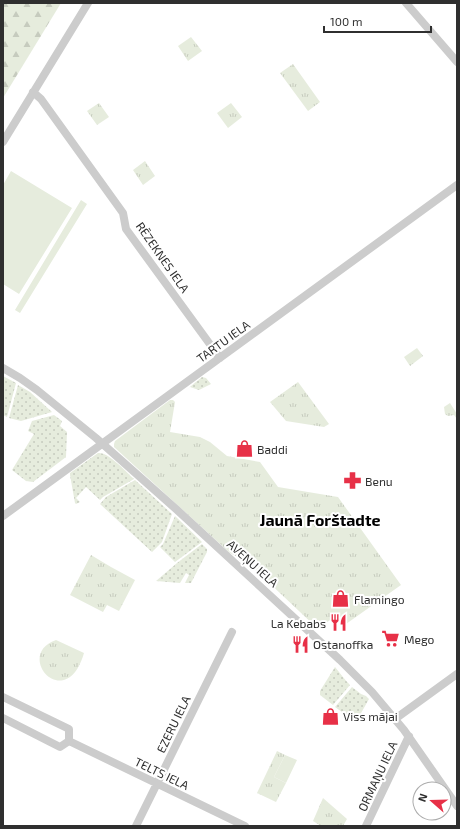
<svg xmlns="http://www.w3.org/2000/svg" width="460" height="829" viewBox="0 0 460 829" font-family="'Exo 2',sans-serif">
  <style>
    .grass { fill: url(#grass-dots) }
    .forest { fill: url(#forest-firs) }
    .park { fill: url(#park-tufts) }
    .pitch { fill: #e6ecdd }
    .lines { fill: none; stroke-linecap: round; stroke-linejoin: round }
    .minor { stroke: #ccc; stroke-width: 8 }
    .labels { text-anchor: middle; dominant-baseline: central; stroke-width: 4; stroke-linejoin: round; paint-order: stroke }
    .street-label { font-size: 12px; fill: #2f2f2f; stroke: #fff }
    .poi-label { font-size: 12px; fill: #2f2f2f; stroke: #fff; text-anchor: start }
    .district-label { font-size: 16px; font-weight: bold; fill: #000; stroke: #fff }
  </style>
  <defs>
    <pattern id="grass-dots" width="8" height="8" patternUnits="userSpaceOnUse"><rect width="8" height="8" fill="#e6ecdd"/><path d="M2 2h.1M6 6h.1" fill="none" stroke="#c6cbbe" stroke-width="1.8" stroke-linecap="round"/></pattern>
    <pattern id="forest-firs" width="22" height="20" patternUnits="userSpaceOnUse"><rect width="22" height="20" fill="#e6ecdd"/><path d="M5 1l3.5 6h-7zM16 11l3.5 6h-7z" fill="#c6cbbe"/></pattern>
    <pattern id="park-tufts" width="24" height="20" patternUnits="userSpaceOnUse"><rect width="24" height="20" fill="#e6ecdd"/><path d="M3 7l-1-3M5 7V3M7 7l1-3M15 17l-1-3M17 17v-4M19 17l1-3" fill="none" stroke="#c6cbbe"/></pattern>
  </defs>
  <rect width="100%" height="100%" fill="#fff"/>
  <path class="grass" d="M3 376 16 383 7 417 3 415Z
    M202 377 206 378 211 384 199 390 190 387 185 391Z
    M18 385 30 392 52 412 21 421 9 418Z
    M54 415 62 421 60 426 67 432 66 457 33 482 26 481 12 470 34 434 28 431 32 421Z
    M98 453C109 452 126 472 134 479L103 497 100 500 86 487 76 498 80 502 76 504 75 503 70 475V473Z
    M135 480 172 514 162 542 152 552 100 504 106 497Z
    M175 516 202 542 175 562 160 547 163 544Z
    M202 544 207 549V552L191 583H185L189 575 186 573 180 583 156 581 177 563Z
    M335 667C340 673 344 679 350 685L333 705 320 695V691Z
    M352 687 361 694 366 696 369 699 356 722 335 707Z"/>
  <path class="forest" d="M3 3H61L3 98Z"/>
  <path class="park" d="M191 37 202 51 188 61 178 46Z
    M293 64 320 102 308 111 280 73Z
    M99 103 109 117 97 125 87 111Z
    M231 103 242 117 228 128 217 113Z
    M145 161 155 176 143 185 133 170Z
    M417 348 423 356 410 366 404 357Z
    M298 382 329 424 324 427 286 421 270 402Z
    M170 400H173L175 402 170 432 200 437 210 442 227 456 260 462 278 487 338 497 401 585 346 624 338 614 318 629 246 561 230 553 114 447V444L115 441Z
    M450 403 457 414V419L454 415 448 416 445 414 444 407Z
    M91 555 111 567 135 580 119 611 107 605 103 612 70 595Z
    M56 640 84 653C66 715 13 655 56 640Z
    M277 751 285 755 274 777 286 783 276 802 257 793Z
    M323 798 347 819 343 826H321L313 821Z"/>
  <path class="pitch" d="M11 171 72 208 19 294 3 284V185Z
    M81 200 87 204 20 313 15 310Z
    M285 755 297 760 286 783 274 777Z"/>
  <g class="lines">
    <path class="minor" d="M406 3 457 62
      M33 92 41 99 123 213 126 229 220 358
      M3 142 88 3
      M3 368 20 378 37 390 96 438 176 509 340 660 372 692 404 730 457 806
      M3 516 457 185
      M3 697 69 729V741
      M3 718 60 747 69 741
      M395 719 457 674
      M69 741 245 826
      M136 826 232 632
      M366 826 409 736"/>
  </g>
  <defs>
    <symbol id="shop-bare" viewBox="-9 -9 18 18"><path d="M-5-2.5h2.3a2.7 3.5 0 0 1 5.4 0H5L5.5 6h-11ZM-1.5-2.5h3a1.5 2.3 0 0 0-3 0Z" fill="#e73047" stroke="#fff" stroke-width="2.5" paint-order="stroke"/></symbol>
    <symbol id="pharmacy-bare" viewBox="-9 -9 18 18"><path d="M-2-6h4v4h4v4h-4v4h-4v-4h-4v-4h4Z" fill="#e73047" stroke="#fff" stroke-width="2.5" paint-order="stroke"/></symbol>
    <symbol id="restaurant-bare" viewBox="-9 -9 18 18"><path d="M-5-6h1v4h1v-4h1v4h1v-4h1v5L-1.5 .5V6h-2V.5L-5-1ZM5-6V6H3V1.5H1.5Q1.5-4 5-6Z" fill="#e73047" stroke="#fff" stroke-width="2.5" paint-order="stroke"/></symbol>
    <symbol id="supermarket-bare" viewBox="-9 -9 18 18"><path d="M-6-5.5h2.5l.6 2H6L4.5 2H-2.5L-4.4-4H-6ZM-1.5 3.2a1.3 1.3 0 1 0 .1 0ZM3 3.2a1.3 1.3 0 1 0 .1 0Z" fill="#e73047" stroke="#fff" stroke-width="2.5" paint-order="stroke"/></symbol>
  </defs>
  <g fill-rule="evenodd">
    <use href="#shop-bare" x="232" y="436" width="25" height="25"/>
    <use href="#pharmacy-bare" x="340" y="468" width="25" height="25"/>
    <use href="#shop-bare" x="328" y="586" width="25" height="25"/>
    <use href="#restaurant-bare" x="326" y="610" width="25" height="25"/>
    <use href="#supermarket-bare" x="378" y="626" width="25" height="25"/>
    <use href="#restaurant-bare" x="288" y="632" width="25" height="25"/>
    <use href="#shop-bare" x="318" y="704" width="25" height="25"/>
  </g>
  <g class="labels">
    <g class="street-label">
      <text transform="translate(163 257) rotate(55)">RĒZEKNES IELA</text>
      <text transform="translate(223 341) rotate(-36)">TARTU IELA</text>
      <text transform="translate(253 563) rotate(42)">AVEŅU IELA</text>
      <text transform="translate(173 724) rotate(-64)">EZERU IELA</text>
      <text transform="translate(162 773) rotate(26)">TELTS IELA</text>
      <text transform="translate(377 776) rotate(-65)">ORMAŅU IELA</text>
    </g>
    <g class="poi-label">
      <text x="257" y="449">Baddi</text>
      <text x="365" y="481">Benu</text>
      <text x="354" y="599">Flamingo</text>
      <text x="326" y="623" text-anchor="end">La Kebabs</text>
      <text x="404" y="639">Mego</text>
      <text x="313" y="644">Ostanoffka</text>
      <text x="343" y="716">Viss mājai</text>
    </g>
    <g class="district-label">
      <text x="320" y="519">Jaunā Forštadte</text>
    </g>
  </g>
  <rect width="460" height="829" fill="none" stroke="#2f2f2f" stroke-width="8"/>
  <g transform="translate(432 801) rotate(290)"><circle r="19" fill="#ffffff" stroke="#acacac"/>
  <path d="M0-3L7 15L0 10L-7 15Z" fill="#e73047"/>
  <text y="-6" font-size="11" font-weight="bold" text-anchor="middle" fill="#2f2f2f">N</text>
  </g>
  <path d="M324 26v6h107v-6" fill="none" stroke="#2f2f2f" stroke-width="2"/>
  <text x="330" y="26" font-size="12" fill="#2f2f2f" stroke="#ffffff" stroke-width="3" paint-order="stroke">100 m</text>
</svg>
